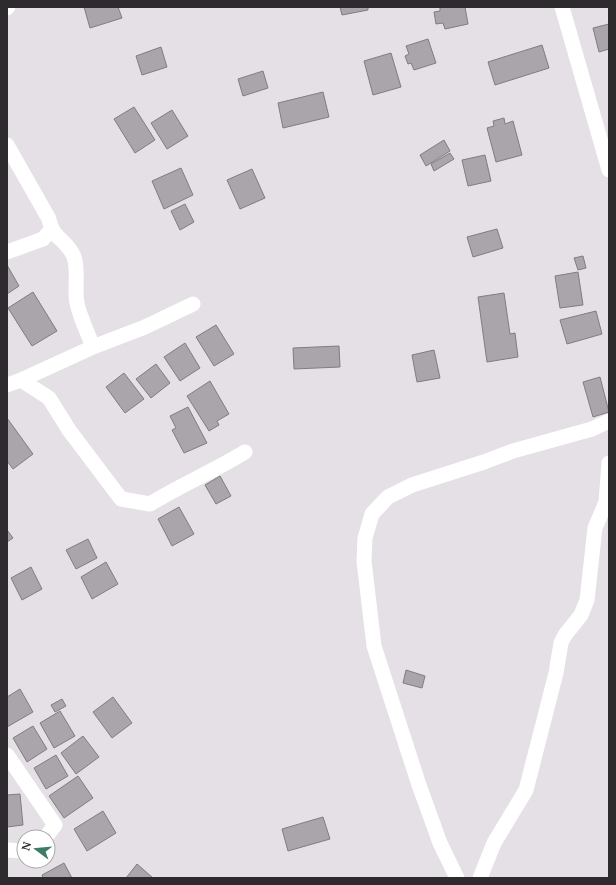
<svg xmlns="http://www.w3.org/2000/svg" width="616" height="885" viewBox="0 0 616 885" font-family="'Noto Serif',serif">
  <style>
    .building { fill: #a9a5aa; stroke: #807c81 }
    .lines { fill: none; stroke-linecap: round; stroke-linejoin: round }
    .minor { stroke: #fff; stroke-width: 15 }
  </style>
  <rect width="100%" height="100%" fill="#e4e0e5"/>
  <path class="building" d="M84 7H118L122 18 90 28Z
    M340 7H368V10L342 15Z
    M440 7H465L468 24 445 29 443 23 436 24 434 12 440 11Z
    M609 24V49L599 52 593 28Z
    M428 39 436 63 414 70 411 63 408 64 405 56 409 54 406 46Z
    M542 45 549 68 495 85 488 62Z
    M161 47 167 67 142 75 136 56Z
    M391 53 401 87 373 95 364 61Z
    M263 71 268 88 243 96 238 79Z
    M323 92 329 117 283 128 278 103Z
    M134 107 155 140 135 153 114 119Z
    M172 110 188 136 167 149 151 123Z
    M504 118 505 124 513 121 522 155 496 162 487 128 494 126 493 121Z
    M444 140 450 151 426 166 420 155Z
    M450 153 454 159 434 171 431 164Z
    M485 155 491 181 468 186 462 160Z
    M181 168 193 195 164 209 152 181Z
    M252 169 265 198 240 209 227 180Z
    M185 204 194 222 180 230 171 211Z
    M497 229 503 248 473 257 467 237Z
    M583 256 586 268 578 270 574 258Z
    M7 265 19 286 7 294Z
    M578 272 583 305 560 308 555 276Z
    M33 292 57 331 32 346 8 308Z
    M504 293 510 334 515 333 518 357 487 362 478 297Z
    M596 311 602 334 567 344 560 320Z
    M216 325 234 354 214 366 196 337Z
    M185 343 200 368 180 381 164 357Z
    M339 346 340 367 294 369 293 348Z
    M434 350 440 378 417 382 412 355Z
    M156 364 170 383 151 398 136 379Z
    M124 373 144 399 125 413 106 387Z
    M600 377 609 412 593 417 583 382Z
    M210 381 229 414 217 421 219 425 209 431 187 396Z
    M188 407 207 443 184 453 172 430 176 428 170 416Z
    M7 418 33 454 13 469 7 461Z
    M220 476 231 496 216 504 205 485Z
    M179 507 194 534 172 546 158 519Z
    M7 530 13 538 7 542Z
    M88 539 97 558 76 569 66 550Z
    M106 562 118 584 92 599 81 577Z
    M31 567 42 589 22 600 11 578Z
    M406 670 425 676 422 688 403 683Z
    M20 689 33 712 7 727V697Z
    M113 697 132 723 112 738 93 712Z
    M62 699 66 706 55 712 51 705Z
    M60 711 75 736 54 748 40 723Z
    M33 726 47 749 27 762 13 738Z
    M83 736 99 757 76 774 61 753Z
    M56 755 68 776 46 789 34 768Z
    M78 776 93 798 64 818 49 796Z
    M20 794 23 825 7 827V795Z
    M103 811 116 833 87 851 74 829Z
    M323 817 330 839 288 851 282 829Z
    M64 863 72 878H43L42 875Z
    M137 864 153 878H126Z"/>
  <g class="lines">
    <path class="minor" d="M562 7 609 170
      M7 8 8 7
      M7 145 49 219C52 239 68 240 74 257 79 272 74 288 77 303 80 318 88 333 93 347L21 380
      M7 252 43 239 51 230
      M93 347 145 327 193 304
      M7 385 21 380 49 398 69 430 121 499 150 504C181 485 214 471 245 452
      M7 755 55 825 46 837
      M7 850 24 851
      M457 878 440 843 419 785 374 646 364 561 365 538 372 514 388 497 412 485 484 462 513 451 592 429 609 421
      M480 878 494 843 526 790 556 673 561 643 565 635 581 615 587 600 595 528 606 502 609 463"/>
  </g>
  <rect width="616" height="885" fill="none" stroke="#2d2b2d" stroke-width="16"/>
  <g transform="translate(36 849) rotate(286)"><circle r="19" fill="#ffffff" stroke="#abaaab"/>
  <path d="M0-3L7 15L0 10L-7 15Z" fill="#3c7b68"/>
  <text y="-6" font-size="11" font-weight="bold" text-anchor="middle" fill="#2d2b2d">N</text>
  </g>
</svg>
